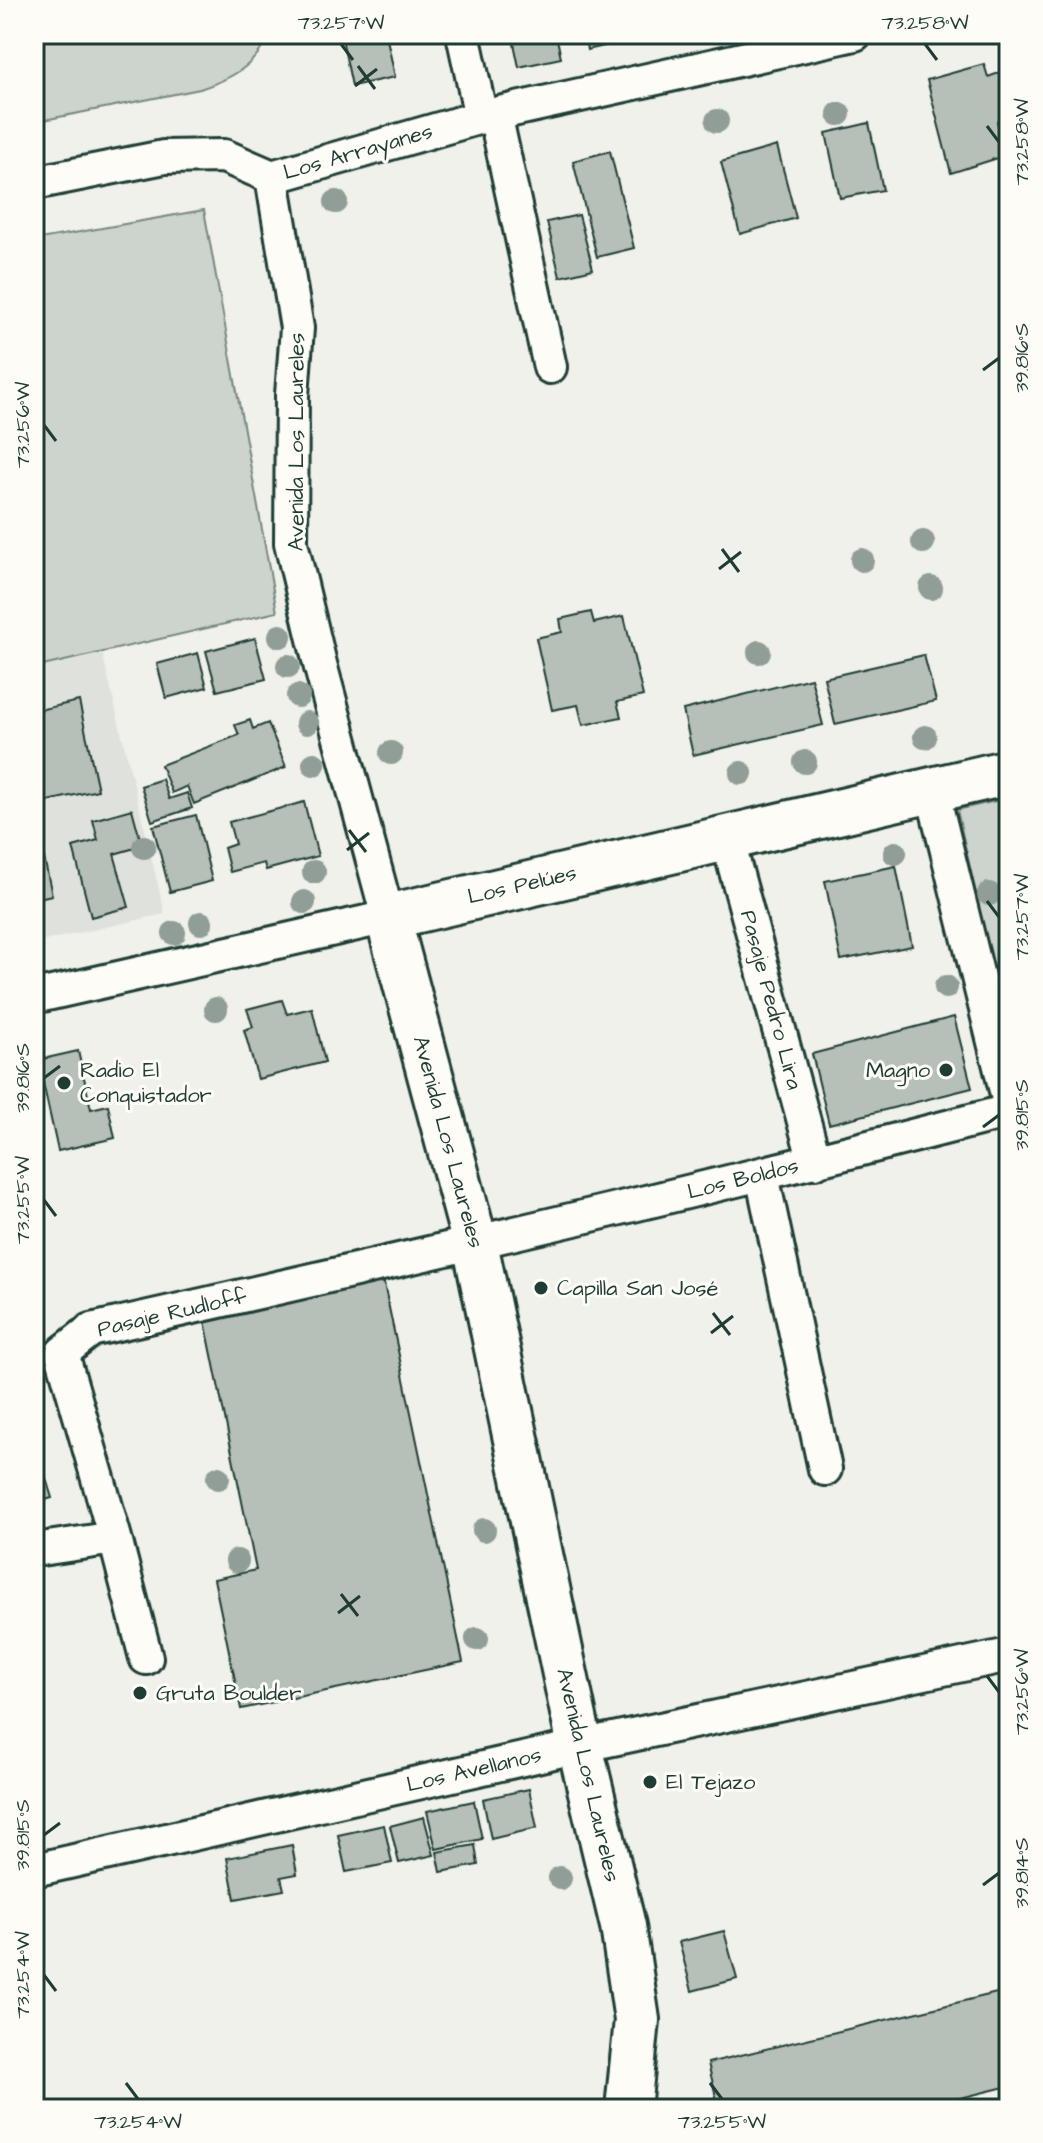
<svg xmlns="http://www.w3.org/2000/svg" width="1043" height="2143" viewBox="0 0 1043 2143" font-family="'Architects Daughter',sans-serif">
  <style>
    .built { fill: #dfe2dc }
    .green { fill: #cdd3cd; stroke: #768880; stroke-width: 2 }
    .building { fill: #b6bfb8; stroke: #1f3d34; stroke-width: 2 }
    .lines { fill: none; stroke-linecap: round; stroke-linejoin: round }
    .street-casing { stroke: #1f3d34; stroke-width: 38 }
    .secondary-casing { stroke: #1f3d34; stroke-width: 50 }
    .street { stroke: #fdfcf7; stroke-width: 32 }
    .secondary { stroke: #fdfcf7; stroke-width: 44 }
    .tree { fill: #909e97 }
    .ticks { fill: none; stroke: #1f3d34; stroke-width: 3 }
    .poi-dot { fill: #1f3d34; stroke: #fdfcf7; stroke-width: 3 }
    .labels { text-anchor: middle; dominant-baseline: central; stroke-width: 6; stroke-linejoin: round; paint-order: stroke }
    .street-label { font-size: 22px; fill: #1f3d34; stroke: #fdfcf7 }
    .poi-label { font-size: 22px; fill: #1f3d34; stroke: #fdfcf7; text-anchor: start }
    .neatline { fill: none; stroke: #1f3d34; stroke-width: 3 }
    .ticks-label { font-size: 20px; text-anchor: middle; fill: #1f3d34 }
  </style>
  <rect width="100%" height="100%" fill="#f0f1eb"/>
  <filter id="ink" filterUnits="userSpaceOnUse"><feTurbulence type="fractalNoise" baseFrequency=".0125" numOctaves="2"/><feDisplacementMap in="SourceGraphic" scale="16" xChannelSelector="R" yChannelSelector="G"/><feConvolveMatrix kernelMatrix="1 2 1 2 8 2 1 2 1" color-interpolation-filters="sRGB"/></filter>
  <g filter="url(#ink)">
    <path class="built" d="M102 652 165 914 34 943V668Z"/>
    <path class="green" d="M34 34H269C257 66 230 79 200 89L34 122Z
      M204 210 277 612 34 668V240Z
      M1009 798V1039L957 810Z"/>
    <path class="building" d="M341 34H386L395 77 352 86Z
      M512 34H556L561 58 519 67Z
      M584 34H629L630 40 587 50Z
      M984 64 988 77 999 73 1009 95V112L997 121 1004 156 951 173 927 80Z
      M869 123 883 190 840 198 826 133Z
      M777 146 796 218 740 234 721 162Z
      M610 151 634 248 597 257 573 161Z
      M579 215 593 269 560 277 547 222Z
      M591 612 594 623 624 616 643 696 617 702 621 717 583 725 578 705 552 710 536 638 562 632 560 619Z
      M255 638 266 679 217 691 206 651Z
      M198 653 207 687 166 698 157 664Z
      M924 655 936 701 835 724 824 678Z
      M811 678 823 725 693 755 683 710Z
      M79 701 98 790 34 804V711Z
      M250 720 253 729 268 723 286 767 194 804 187 786 172 793 161 765 239 735 235 725Z
      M162 779 169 799 187 793 192 808 152 821 141 786Z
      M304 802 318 856 266 870 264 863 230 872 224 848 235 844 229 822Z
      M132 809 142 846 114 854 129 907 91 917 73 847 98 840 93 820Z
      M196 815 212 881 170 892 153 826Z
      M37 825 52 895 34 899V826Z
      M896 866 912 946 841 960 825 881Z
      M282 1000 287 1014 312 1008 325 1062 258 1079 244 1030 253 1027 247 1009Z
      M954 1017 972 1088 829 1124 812 1054Z
      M78 1051 91 1109 108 1105 115 1138 58 1151 38 1060Z
      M382 1274 463 1662 241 1709 214 1579 256 1570 204 1316Z
      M37 1449 52 1498 34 1503V1450Z
      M529 1789 537 1828 491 1839 483 1799Z
      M474 1801 482 1839 436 1849 427 1811Z
      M424 1817 434 1855 399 1863 390 1826Z
      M384 1825 392 1863 346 1872 338 1835Z
      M292 1845 297 1874 281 1877 284 1890 235 1899 227 1858Z
      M475 1845 478 1865 441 1872 437 1852Z
      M724 1931 737 1979 692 1991 679 1942Z
      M1009 1990V2086L916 2109H719L708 2063Z"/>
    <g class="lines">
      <defs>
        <path id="street" d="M463 34 481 117
          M495 114 550 367
          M34 183 164 157 224 156 272 177 481 117 855 34
          M932 790 1009 1103
          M727 838 815 1162
          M34 997 388 917 320 664 291 543 292 395 297 328 272 177
          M762 1175 825 1469
          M34 1550 115 1538
          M146 1658 115 1538 62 1353 91 1330C398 1261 704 1191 1009 1111
          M34 1870 580 1746 1009 1655"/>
        <path id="secondary" d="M628 2109 637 2020 623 1926 580 1746 475 1243 388 917 1009 772"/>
      </defs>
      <use href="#street" class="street-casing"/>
      <use href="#secondary" class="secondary-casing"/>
      <use href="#street" class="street"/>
      <use href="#secondary" class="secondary"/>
    </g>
    <g class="tree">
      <circle cx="839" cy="114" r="12"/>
      <circle cx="717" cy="121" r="12"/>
      <circle cx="336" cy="202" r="12"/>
      <circle cx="923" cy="542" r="12"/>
      <circle cx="862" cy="560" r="12"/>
      <circle cx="931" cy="588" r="12"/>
      <circle cx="280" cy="636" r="12"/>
      <circle cx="759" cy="652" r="12"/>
      <circle cx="288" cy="666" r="12"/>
      <circle cx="298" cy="696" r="12"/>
      <circle cx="307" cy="723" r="12"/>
      <circle cx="925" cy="737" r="12"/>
      <circle cx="391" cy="753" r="12"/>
      <circle cx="805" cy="762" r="12"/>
      <circle cx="314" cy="764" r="12"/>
      <circle cx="741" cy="773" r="12"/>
      <circle cx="144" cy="847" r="12"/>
      <circle cx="895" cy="853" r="12"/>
      <circle cx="314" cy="872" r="12"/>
      <circle cx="989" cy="894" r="12"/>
      <circle cx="304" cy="902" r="12"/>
      <circle cx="201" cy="923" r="12"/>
      <circle cx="174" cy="933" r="12"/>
      <circle cx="946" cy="987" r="12"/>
      <circle cx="216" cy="1009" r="12"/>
      <circle cx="218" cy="1478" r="12"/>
      <circle cx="484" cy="1530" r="12"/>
      <circle cx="237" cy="1561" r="12"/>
      <circle cx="477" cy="1639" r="12"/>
      <circle cx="560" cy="1878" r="12"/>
    </g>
  </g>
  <path class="ticks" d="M341 44 353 60M925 44 937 60M358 66 375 89M355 86 377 69M987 126 999 142M983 370 999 358M44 425 56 441M722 549 739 572M719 569 741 552M349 830 366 852M347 850 369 833M987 901 999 917M44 1078 60 1066M983 1127 999 1115M44 1200 56 1216M713 1313 730 1335M711 1333 733 1316M341 1594 358 1616M338 1613 360 1596M987 1676 999 1692M44 1835 60 1823M983 1885 999 1873M44 1975 56 1991M126 2083 138 2099M710 2083 722 2099"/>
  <g class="poi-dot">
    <circle cx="946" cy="1070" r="8"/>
    <circle cx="64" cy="1083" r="8"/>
    <circle cx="541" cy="1288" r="8"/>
    <circle cx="140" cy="1693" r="8"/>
    <circle cx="650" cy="1782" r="8"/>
  </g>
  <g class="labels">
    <g class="street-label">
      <text transform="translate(358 152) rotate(-16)">Los Arrayanes</text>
      <text transform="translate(296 442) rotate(-90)">Avenida Los Laureles</text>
      <text transform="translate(522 885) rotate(-13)">Los Pelúes</text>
      <text transform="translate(771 1000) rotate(75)">Pasaje Pedro Lira</text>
      <text transform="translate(448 1142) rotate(75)">Avenida Los Laureles</text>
      <text transform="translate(743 1179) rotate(-14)">Los Boldos</text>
      <text transform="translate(172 1313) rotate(-13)">Pasaje Rudloff</text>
      <text transform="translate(474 1770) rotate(-13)">Los Avellanos</text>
      <text transform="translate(588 1775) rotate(77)">Avenida Los Laureles</text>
    </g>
    <g class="poi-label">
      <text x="80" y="1070">Radio El<tspan x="80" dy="25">Conquistador</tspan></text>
      <text x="930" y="1070" text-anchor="end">Magno</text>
      <text x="557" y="1288">Capilla San José</text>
      <text x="156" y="1693">Gruta Boulder</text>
      <text x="666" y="1782">El Tejazo</text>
    </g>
  </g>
  <rect width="1043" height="2143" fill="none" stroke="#fdfcf7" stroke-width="88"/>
  <rect x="44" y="44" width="955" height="2055" class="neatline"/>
  <g class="ticks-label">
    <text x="341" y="29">73.257°W</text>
    <text x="925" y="29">73.258°W</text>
    <text transform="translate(1021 142) rotate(-90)" y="7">73.258°W</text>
    <text transform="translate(1021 358) rotate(-90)" y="7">39.816°S</text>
    <text transform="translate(22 425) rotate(-90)" y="7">73.256°W</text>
    <text transform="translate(1021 917) rotate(-90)" y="7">73.257°W</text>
    <text transform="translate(22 1078) rotate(-90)" y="7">39.816°S</text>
    <text transform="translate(1021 1115) rotate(-90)" y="7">39.815°S</text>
    <text transform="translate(22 1200) rotate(-90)" y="7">73.255°W</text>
    <text transform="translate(1021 1692) rotate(-90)" y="7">73.256°W</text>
    <text transform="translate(22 1835) rotate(-90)" y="7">39.815°S</text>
    <text transform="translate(1021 1873) rotate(-90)" y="7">39.814°S</text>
    <text transform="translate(22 1975) rotate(-90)" y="7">73.254°W</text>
    <text x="138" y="2128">73.254°W</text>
    <text x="722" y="2128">73.255°W</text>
  </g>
</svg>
